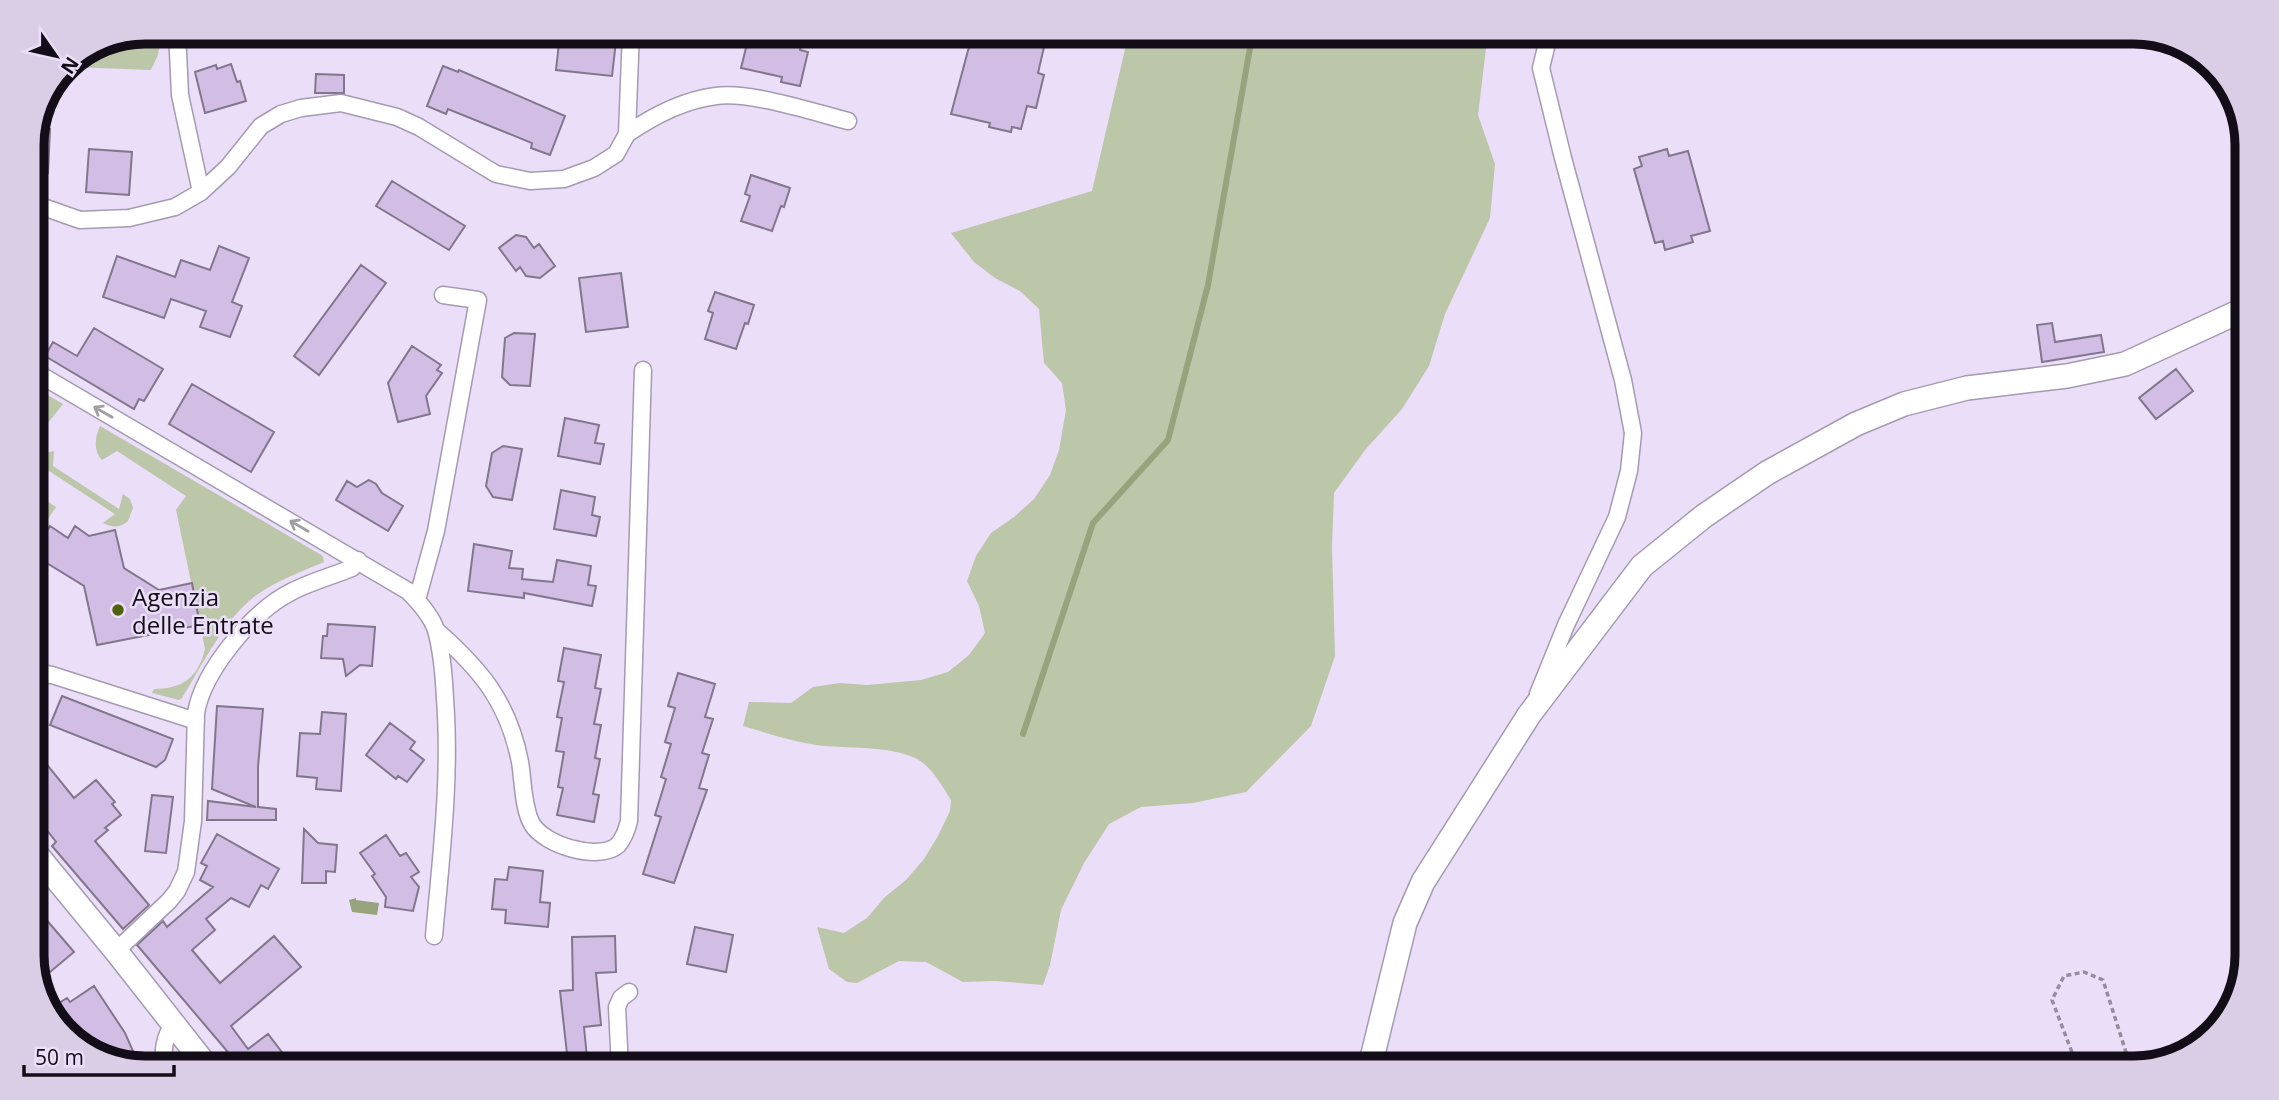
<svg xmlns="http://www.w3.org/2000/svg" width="2279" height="1100" viewBox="0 0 2279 1100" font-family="'Open Sans',sans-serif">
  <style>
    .green { fill: #bcc6a8 }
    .water { fill: #96a37d }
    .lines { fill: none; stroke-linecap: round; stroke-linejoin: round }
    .stream { stroke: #96a37d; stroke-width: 6 }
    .building { fill: #d2bee4; stroke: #82768d; stroke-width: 2 }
    .street-casing { stroke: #a69ab2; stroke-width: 19 }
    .secondary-casing { stroke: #a69ab2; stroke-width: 26 }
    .path { stroke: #978da1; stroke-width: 3.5; stroke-dasharray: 5 3.5; stroke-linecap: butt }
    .street { stroke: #fff; stroke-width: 16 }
    .secondary { stroke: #fff; stroke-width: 23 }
    .oneway { stroke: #a09ea2 }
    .poi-dot { fill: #4e620c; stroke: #ebdef8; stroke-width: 2.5 }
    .labels { text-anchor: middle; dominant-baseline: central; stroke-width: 5; stroke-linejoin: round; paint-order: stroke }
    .poi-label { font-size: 24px; fill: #120d16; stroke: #ebdef8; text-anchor: start }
    .rim { fill: none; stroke: #120d16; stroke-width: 9 }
  </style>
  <rect width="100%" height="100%" fill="#ebdef8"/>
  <path class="green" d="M145 32H162L158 55 151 70 71 67 68 63Z
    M1129 32H1488L1478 115 1495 164 1490 218 1445 314 1429 366 1402 409 1365 450 1334 493 1332 547 1335 656 1311 726 1246 792 1193 803 1141 807 1109 824 1084 863 1061 910 1050 965 1043 985 996 981 963 982 926 962 899 961 857 983 847 982 829 969 817 927 844 933 867 918 885 897 906 880 924 859 938 836 950 811 951 800C942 786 932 767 917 759 889 745 847 749 816 745 791 741 767 733 743 726L749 702 791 703 813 687 840 683 867 685 921 680 948 672 969 655 985 633 979 606 967 581 976 556 991 533 1014 517 1034 499 1050 475 1059 450 1066 410 1062 383 1044 363 1039 309 1020 291 995 278 974 262 951 233 1092 191Z
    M32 386 63 404 32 443Z
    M100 426 323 556 324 562C300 572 276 581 255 596 223 621 203 664 182 698L179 700 152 693 154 689C182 689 198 678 205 649L176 510 186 496 117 451 102 460C93 450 95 437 100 426Z
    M54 451 53 466 119 509 123 494 130 499 133 508 128 521C120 528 112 528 103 523L115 514 49 471 36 476C31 460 39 453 54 451Z
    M32 491 56 507 32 543Z"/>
  <path class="water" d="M356 898V900L379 903 377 915 352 912 349 900Z"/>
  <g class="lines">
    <path class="stream" d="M1023 734 1093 523 1168 440 1208 285 1253 31"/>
  </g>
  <path class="building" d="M760 32H804L800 50 808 52 800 86 781 82 782 77 741 68 748 40 758 42Z
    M973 32 1044 47 1038 73 1044 75 1036 108 1027 106 1021 129 1012 127 1011 132 989 127 990 123 951 114Z
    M560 34 616 41 612 76 556 70Z
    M231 64 237 82 240 81 246 101 205 113 195 72 216 65 217 69Z
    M443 66 458 72 459 70 565 116 550 155 531 148 532 143 448 109 446 114 427 106Z
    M316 74 344 75V93H315Z
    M36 128 50 129 48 173H32V138Z
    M89 149 132 152 129 195 86 192Z
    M1667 149 1669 156 1688 151 1710 231 1691 236 1693 242 1665 250 1663 241 1655 243 1634 169 1642 166 1639 157Z
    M751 175 790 188 784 207 781 206 772 231 741 221 750 196 745 194Z
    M392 181 465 226 449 250 376 206Z
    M516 235 526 237 534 248 539 244 555 266 540 278 526 276 520 267 516 271 499 248Z
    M219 246 249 258 232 302 242 306 230 337 200 327 206 311 171 299 164 318 103 297 117 256 175 277 181 260 210 270Z
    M361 265 386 283 319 375 294 356Z
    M621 273 628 327 586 332 579 278Z
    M715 292 754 305 748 324 745 323 736 349 705 339 713 313 708 311Z
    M2052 323 2055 342 2101 335 2104 352 2042 362 2037 325Z
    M94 328 163 369 144 401 139 399 134 409 45 356 53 342 77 356Z
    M514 333 535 334 530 386 510 385 502 377 505 338Z
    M412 346 441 365 437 370 442 373 426 396 430 414 398 422 388 383Z
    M2176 369 2193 391 2156 419 2139 398Z
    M192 384 274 432 251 472 169 424Z
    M565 418 599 425 595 443 604 444 600 464 558 456Z
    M503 446 522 449 512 500 493 497 486 486 492 453Z
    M369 480 376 484 382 493 403 506 388 531 336 500 347 481 357 487Z
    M561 490 595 497 592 515 600 517 596 536 554 529Z
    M50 526 68 538 75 526 89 536 115 530 124 568 159 590 192 583 200 625 97 645 84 586 32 554Z
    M474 544 512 551 509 568 523 569 522 579 553 582 557 560 591 566 588 585 596 586 592 606 524 593V598L468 591Z
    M328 624 375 627 372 666 360 665 346 676 343 659 321 658 323 636H327Z
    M564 648 601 655 595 688 601 689 594 724 601 725 595 758 600 759 593 794 599 795 594 822 557 815 563 788 558 787 564 752 556 751 562 718 557 717 564 682 558 681Z
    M678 673 715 684 705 717 713 719 702 753 709 755 699 788 707 790 674 883 643 874 661 817 655 815 666 779 661 777 671 744 665 742 675 708 668 706Z
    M62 696 173 739 165 760 156 767 50 725Z
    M217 706 263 709 258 767V807L276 809V820H207L208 801 256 807 212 789Z
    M322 712 346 714 341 791 316 789 317 778 297 776 300 733 320 734Z
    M390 723 415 742 410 749 424 760 407 782 398 776 396 779 366 755Z
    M44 761 74 798 96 780 115 802 112 804 121 815 105 828 108 830 95 841 149 905 123 929 52 846 56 842 32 811V771Z
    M152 795 173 797 166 853 145 851Z
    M304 829 318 843 337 845 335 872 326 871V883H302Z
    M217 834 279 869 268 889 261 885 249 907 231 898 206 919 215 930 192 950 220 983 274 936 287 951 301 967 231 1026 248 1049 268 1034 294 1068H235L224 1054 227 1051 137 945 163 921 167 927 213 887 200 880 207 866 201 863Z
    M386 835 400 856 406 853 419 872 411 877 419 887 413 911 385 907 386 897 372 876 375 874 360 853Z
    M509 867 543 871 540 902 550 903 548 927 505 923 506 910 492 909 495 879 507 880Z
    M32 903 74 952 38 982 32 963Z
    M695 927 733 935 726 972 687 964Z
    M615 936 616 972 596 973 601 1025 584 1027 588 1068H532L531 1057 567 1054 560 991 573 990 572 937Z
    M94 986 125 1033 140 1067 95 1057 51 1018 48 1010 67 998 70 1002Z"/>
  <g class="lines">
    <defs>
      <path id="street" d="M177 31 180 95 201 192
        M627 134C653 116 684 100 716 96 749 91 813 112 848 121
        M32 203 80 220 129 218 175 207 201 192 228 167 261 126 281 114 301 108 341 103 397 117 419 127 496 174 530 181 564 179 594 168 616 154 627 134 631 31
        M32 370 408 591C419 602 431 615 436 630 442 652 444 677 445 699 451 778 441 857 434 936
        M417 600 436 531 478 300 443 295
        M436 630C480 669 508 701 520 762 523 779 523 809 532 824 544 845 599 862 618 845 624 838 627 829 629 821L643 370
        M32 672 52 675 196 721
        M1538 694 1566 625 1617 517 1629 471 1633 433 1623 380 1563 158 1541 68 1550 31
        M116 951 169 901 177 891 186 872 193 821 196 713C203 671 253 611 291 592 310 582 332 576 352 568L358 560
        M167 1068C161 1053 164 1037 174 1024
        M620 1068 617 1007 621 998 629 992"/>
      <path id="secondary" d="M32 849 116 951 208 1068
        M1367 1068 1373 1054 1405 923 1423 882 1529 715 1642 566 1704 516 1767 473 1856 424 1904 404 1967 388 2067 376 2125 364 2247 308"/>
    </defs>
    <use href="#street" class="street-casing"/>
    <use href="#secondary" class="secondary-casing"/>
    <path class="path" d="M2078 1068 2052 1000 2064 976 2084 972 2103 980 2131 1068"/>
    <use href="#street" class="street"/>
    <use href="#secondary" class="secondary"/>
  </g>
  <defs><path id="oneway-shaft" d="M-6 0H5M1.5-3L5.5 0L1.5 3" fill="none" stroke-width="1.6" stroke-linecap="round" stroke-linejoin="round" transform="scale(1.75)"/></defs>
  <g class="oneway">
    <use href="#oneway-shaft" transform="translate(103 412) rotate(-150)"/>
    <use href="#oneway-shaft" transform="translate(299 526) rotate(-150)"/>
  </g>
  <circle class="poi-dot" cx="118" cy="610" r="7"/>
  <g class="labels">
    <g class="poi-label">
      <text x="132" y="596">Agenzia<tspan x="132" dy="28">delle Entrate</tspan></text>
    </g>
  </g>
  <path d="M0 0H2279V1100H0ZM145 44H2134A101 101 0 0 1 2235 145V955A101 101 0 0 1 2134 1056H145A101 101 0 0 1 44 955V145A101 101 0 0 1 145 44Z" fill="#dacde6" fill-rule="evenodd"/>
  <path class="rim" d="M145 44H2134A101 101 0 0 1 2235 145V955A101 101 0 0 1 2134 1056H145A101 101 0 0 1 44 955V145A101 101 0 0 1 145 44Z"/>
  <g transform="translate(56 56) rotate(124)" stroke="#ebdef8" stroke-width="5" paint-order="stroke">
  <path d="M0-5L12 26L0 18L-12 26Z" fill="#120d16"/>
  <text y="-10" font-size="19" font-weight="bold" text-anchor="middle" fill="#120d16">N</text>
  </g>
  <path d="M24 1065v10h150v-10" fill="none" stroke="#120d16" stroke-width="3.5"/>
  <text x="35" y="1065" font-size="21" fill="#120d16" stroke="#ebdef8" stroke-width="5" paint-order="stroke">50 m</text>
</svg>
